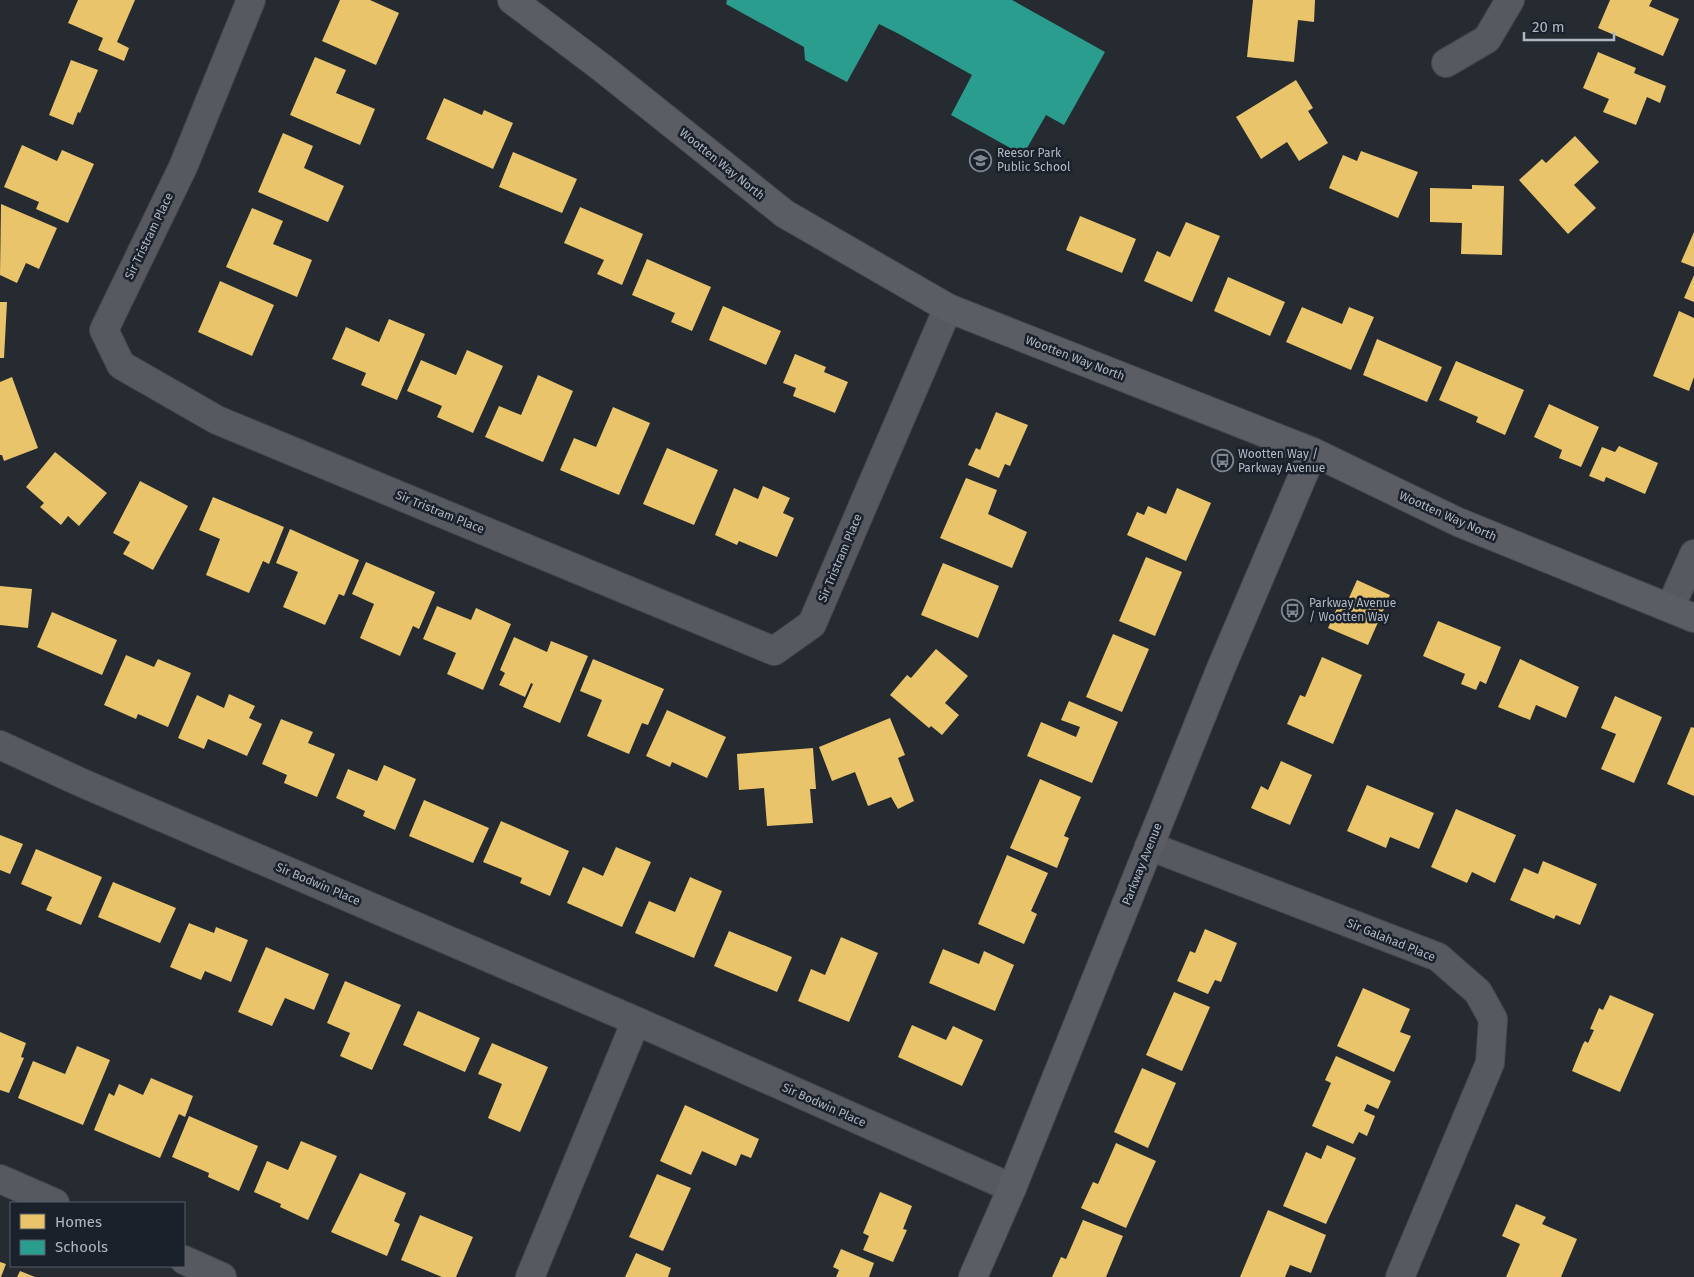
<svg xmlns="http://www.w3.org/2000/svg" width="1694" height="1277" viewBox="0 0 1694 1277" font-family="'Fira Sans',sans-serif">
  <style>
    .homes { fill: #e9c46a }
    .schools { fill: #2a9d8f }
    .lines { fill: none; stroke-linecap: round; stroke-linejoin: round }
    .street-casing { stroke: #44474c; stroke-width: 30 }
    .secondary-casing { stroke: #44474c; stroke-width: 30 }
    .street { stroke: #56595f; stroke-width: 28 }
    .secondary { stroke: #5a5e64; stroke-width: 28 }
    .labels { text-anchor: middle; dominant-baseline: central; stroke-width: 5; stroke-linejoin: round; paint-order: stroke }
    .poi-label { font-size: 12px; fill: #b0b7c3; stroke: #1b212b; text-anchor: start }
    .street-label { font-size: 12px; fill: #b0b7c3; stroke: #1b212b }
  </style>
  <rect width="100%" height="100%" fill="#262b31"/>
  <path class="homes" d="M78 0H135L117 42 129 48 124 61 98 50 103 38 68 23Z
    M340 0H370L399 13 376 65 322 41Z
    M1253 0H1315L1314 22 1298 20 1294 62 1247 57Z
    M1610 0H1652L1649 6 1679 19 1663 56 1598 28Z
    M1598 52 1636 68 1634 73 1666 86 1660 103 1647 97 1636 125 1603 112 1609 99 1583 88Z
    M315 57 346 70 336 93 375 109 360 145 290 115Z
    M71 60 98 70 80 113 78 112 73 125 49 115Z
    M1296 80 1313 108 1308 111 1328 143 1299 161 1287 142 1261 159 1236 117Z
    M444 98 482 115 484 110 513 123 493 169 426 139Z
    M283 133 313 146 304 168 344 186 328 222 258 192Z
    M1575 136 1599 162 1574 185 1596 208 1568 234 1519 180 1542 159 1546 163Z
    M22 145 57 161 62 150 94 164 68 223 36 209 39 202 4 187Z
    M1361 151 1418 172 1398 218 1329 188 1343 155 1357 161Z
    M513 152 577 179 562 213 499 187Z
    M1472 185 1504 186 1502 255 1461 254 1462 223 1430 222V188L1472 189Z
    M1 204 57 228 39 269 26 263 17 283 0 275Z
    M580 207 643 234 622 285 597 274 604 260 564 243Z
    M252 208 283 221 273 244 312 260 297 297 226 267Z
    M1080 216 1136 239 1122 273 1066 250Z
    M1186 222 1220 236 1192 302 1144 281 1157 251 1170 257Z
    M1694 232V267L1681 262Z
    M647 259 711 287 692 331 671 322 675 313 632 295Z
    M1694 275V302L1684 298Z
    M1228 277 1285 302 1270 336 1214 311Z
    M220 281 274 305 252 356 198 332Z
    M0 302H7L4 358H0Z
    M723 306 781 331 766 365 709 340Z
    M1302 307 1342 324 1349 307 1374 317 1351 370 1286 342Z
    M1679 311 1694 318V377L1689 391 1653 376Z
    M389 319 425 334 397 400 361 385 366 373 332 359 346 327 379 342Z
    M1377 339 1442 367 1427 402 1363 375Z
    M467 350 503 366 473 433 437 417 442 406 407 391 421 360 456 375Z
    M795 354 826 367 824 372 848 382 835 413 793 396 796 388 783 383Z
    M1456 361 1524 390 1505 435 1476 422 1478 417 1439 400Z
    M538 375 573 391 543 462 485 437 499 406 521 415Z
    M12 377 38 448 4 461 2 455H0V382Z
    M1549 404 1599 427 1581 467 1559 458 1562 450 1534 437Z
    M613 407 650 423 619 495 560 470 574 438 596 447Z
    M996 412 1028 425 1010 466 1005 464 999 478 968 465 976 448 980 450Z
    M1619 446 1658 463 1645 494 1606 477 1604 482 1589 476 1602 447 1615 452Z
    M667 448 718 470 694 525 643 504Z
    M55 452 107 493 79 526 68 516 61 525 40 507 44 503 26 487Z
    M966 478 997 490 988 514 1027 532 1012 568 940 538Z
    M140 481 188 506 153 570 123 554 130 542 113 533Z
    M763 486 790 498 783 513 794 518 777 557 739 541 737 545 715 535 734 488 758 499Z
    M1177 488 1211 503 1186 561 1127 535 1137 512 1144 515 1148 506 1166 514Z
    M213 497 284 527 269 564 263 561 249 593 206 575 220 539 199 530Z
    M290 529 359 560 344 596 339 594 325 625 283 607 298 572 276 563Z
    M1146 557 1182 572 1155 636 1119 621Z
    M366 562 435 592 419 629 413 626 400 656 360 638 374 604 352 594Z
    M943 563 999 586 978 638 921 615Z
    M1357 580 1390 595 1368 645 1328 628 1338 606 1344 609Z
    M0 586 32 589 28 628 0 625Z
    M437 606 471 620 476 608 511 624 483 690 447 674 456 653 423 639Z
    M52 612 117 640 102 675 37 647Z
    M1438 621 1501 647 1486 684 1480 681 1476 690 1461 684 1465 674 1423 656Z
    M1113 634 1149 649 1122 712 1086 697Z
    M514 637 547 652 551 641 588 656 560 723 523 707 533 684 531 683 525 697 499 685 505 673 500 670Z
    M936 649 968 676 945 703 959 715 942 735 931 726 929 728 890 695 907 675 911 678Z
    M126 655 154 667 158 659 191 673 168 727 138 714 136 719 104 705Z
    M1322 657 1362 675 1333 744 1287 724 1300 695 1305 697Z
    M593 659 664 689 648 725 642 723 629 754 587 736 602 700 580 691Z
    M1520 659 1579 687 1566 718 1536 705 1530 720 1498 707Z
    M229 694 255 706 249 718 262 724 247 756 208 739 204 749 178 738 197 695 224 708Z
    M1615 696 1662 717 1634 783 1601 769 1616 734 1601 728Z
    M1069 701 1118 722 1092 783 1027 756 1041 722 1076 737 1080 727 1061 720Z
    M667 710 726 737 707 778 672 762 670 767 646 756Z
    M890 718 905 755 898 758 914 801 898 809 891 797 868 806 855 772 832 781 819 747Z
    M281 719 313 732 308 743 335 754 317 797 284 783 287 775 262 764Z
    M1691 727 1694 728V796L1667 784Z
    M813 748 816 789H810L813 823 767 826 764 788 739 790 737 754Z
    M1281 761 1312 775 1290 825 1251 808 1261 786 1268 790Z
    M384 765 416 779 395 830 363 816 365 811 336 798 348 769 377 781Z
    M1040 779 1081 797 1064 836 1069 838 1057 868 1010 848Z
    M1367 785 1434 813 1419 849 1390 837 1386 848 1347 831Z
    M424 800 489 828 473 863 409 836Z
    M1456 809 1516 835 1495 883 1472 872 1467 883 1431 867Z
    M501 821 569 851 550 896 520 883 522 878 483 862Z
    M0 835 23 844 10 874 0 870Z
    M616 847 651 862 622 927 567 903 583 867 603 876Z
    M36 849 102 877 81 925 46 910 52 897 21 884Z
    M1007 855 1048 873 1031 911 1037 914 1024 944 978 924Z
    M1543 861 1597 884 1580 925 1556 915 1554 919 1510 900 1524 868 1538 874Z
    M690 877 722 891 694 958 635 933 649 901 675 912Z
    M113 882 176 908 160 943 98 917Z
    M189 923 214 933 216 927 248 940 231 982 205 971 201 980 170 967Z
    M1205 929 1237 943 1221 982 1215 980 1208 994 1177 981 1190 951 1195 953Z
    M729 931 792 957 777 992 714 966Z
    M841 937 878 953 849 1022 798 1001 811 969 825 975Z
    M266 947 329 974 314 1010 285 998 272 1026 238 1012Z
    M943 949 979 964 984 951 1014 965 995 1011 929 983Z
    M345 981 401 1005 372 1070 340 1056 350 1033 327 1023Z
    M1363 988 1410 1009 1400 1032 1411 1036 1394 1072 1337 1046Z
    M1174 992 1210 1007 1182 1071 1146 1055Z
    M1610 995 1654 1014 1620 1092 1572 1071 1583 1044 1585 1041 1588 1043 1594 1030 1590 1029 1599 1008 1603 1010Z
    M418 1011 480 1038 465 1072 403 1045Z
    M912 1025 946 1040 953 1026 983 1040 962 1086 898 1057Z
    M0 1032 26 1043 21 1057 24 1058 9 1093 0 1090Z
    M492 1043 548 1067 520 1132 488 1118 502 1084 478 1074Z
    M77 1046 110 1060 83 1125 18 1098 33 1061 65 1074Z
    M1336 1056 1391 1081 1378 1109 1367 1104 1364 1111 1375 1116 1367 1136 1359 1132 1353 1144 1312 1126 1331 1083 1325 1080Z
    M1142 1068 1176 1083 1148 1148 1114 1132Z
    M151 1078 193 1096 185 1117 179 1114 160 1158 94 1130 109 1093 114 1096 119 1084 143 1095Z
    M685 1105 759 1139 751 1158 741 1154 736 1166 702 1151 691 1175 660 1161Z
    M189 1116 258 1146 239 1191 208 1177 209 1173 172 1157Z
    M301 1141 337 1156 308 1220 280 1207 281 1204 254 1192 267 1161 288 1170Z
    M1116 1143 1156 1161 1126 1228 1081 1208 1093 1182 1098 1184Z
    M1327 1145 1356 1158 1326 1224 1283 1206 1306 1152 1321 1159Z
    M360 1173 406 1193 394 1221 400 1224 387 1256 331 1232Z
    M657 1174 691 1188 663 1251 629 1237Z
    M880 1192 912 1206 903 1229 907 1230 893 1262 863 1250 869 1236 863 1233Z
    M1516 1204 1546 1217 1542 1224 1577 1239 1561 1277H1506L1520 1244 1502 1236Z
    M1268 1210 1326 1235 1311 1273 1290 1265 1285 1277H1240Z
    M420 1215 473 1237 456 1277H442L401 1260Z
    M1083 1220 1123 1236 1106 1277H1052L1061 1257 1066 1259Z
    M841 1249 874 1263 869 1277H836L839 1270 833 1267Z
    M636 1253 671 1268 668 1277H625Z
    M0 1262 6 1264 1 1277H0Z
    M20 1271 35 1277H17Z"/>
  <path class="schools" d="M727 0H1012L1105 52 1064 125 1046 115 1023 155 951 115 972 75 899 34 879 24 847 82 805 60 804 47 726 4Z"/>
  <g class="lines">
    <defs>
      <path id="street" d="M251 0 183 167 104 330 121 365 217 420 774 651 812 624 948 308
        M1446 63 1487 39 1510 0
        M1670 608 1694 554
        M0 745 80 782 636 1021 1012 1188
        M1149 846 1438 957 1478 992 1493 1019 1490 1063 1400 1277
        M0 1179 55 1203
        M184 1260 222 1277
        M530 1277 636 1021"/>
      <path id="secondary" d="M512 0 601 67 785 214 948 308 1313 452 1458 522 1694 618
        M973 1277 1012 1188 1221 668 1313 452"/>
    </defs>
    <use href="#street" class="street-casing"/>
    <use href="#secondary" class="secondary-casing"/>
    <use href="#street" class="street"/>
    <use href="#secondary" class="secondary"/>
  </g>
  <defs>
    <symbol id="school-ring" viewBox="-11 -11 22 22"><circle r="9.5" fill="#1b212b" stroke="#808690" stroke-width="1.5"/><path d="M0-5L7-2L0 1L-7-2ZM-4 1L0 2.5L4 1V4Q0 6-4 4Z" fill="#808690"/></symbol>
    <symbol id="bus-ring" viewBox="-11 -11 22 22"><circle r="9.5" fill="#1b212b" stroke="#808690" stroke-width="1.5"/><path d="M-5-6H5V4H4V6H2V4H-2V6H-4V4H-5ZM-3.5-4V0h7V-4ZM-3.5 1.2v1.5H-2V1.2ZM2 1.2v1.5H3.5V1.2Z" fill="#808690"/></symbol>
  </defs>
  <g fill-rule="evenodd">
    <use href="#school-ring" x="968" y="148" width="25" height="25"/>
    <use href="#bus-ring" x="1210" y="448" width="25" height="25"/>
    <use href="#bus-ring" x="1280" y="598" width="25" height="25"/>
  </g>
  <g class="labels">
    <g class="poi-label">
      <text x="997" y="153">Reesor Park<tspan x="997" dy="14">Public School</tspan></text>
      <text x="1238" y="454">Wootten Way /<tspan x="1238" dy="14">Parkway Avenue</tspan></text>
      <text x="1309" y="603">Parkway Avenue<tspan x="1309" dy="14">/ Wootten Way</tspan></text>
    </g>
    <g class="street-label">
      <text transform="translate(722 164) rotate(39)">Wootten Way North</text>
      <text transform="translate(149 236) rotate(-64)">Sir Tristram Place</text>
      <text transform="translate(1075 358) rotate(21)">Wootten Way North</text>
      <text transform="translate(440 512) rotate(22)">Sir Tristram Place</text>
      <text transform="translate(1448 516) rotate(24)">Wootten Way North</text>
      <text transform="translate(840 558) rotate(-67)">Sir Tristram Place</text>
      <text transform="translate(1142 864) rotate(-68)">Parkway Avenue</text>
      <text transform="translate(318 884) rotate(23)">Sir Bodwin Place</text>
      <text transform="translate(1391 940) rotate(22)">Sir Galahad Place</text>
      <text transform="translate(824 1105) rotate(24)">Sir Bodwin Place</text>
    </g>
  </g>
  <rect x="10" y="1202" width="175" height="65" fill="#1b212b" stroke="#575d68"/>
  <rect x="20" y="1214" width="25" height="15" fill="#e9c46a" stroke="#575d68"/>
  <text x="55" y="1227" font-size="15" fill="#b0b7c3">Homes</text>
  <rect x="20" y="1240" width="25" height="15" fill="#2a9d8f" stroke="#575d68"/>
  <text x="55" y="1252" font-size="15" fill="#b0b7c3">Schools</text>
  <path d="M1524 32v8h90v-8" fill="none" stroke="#b0b7c3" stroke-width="2.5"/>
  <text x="1532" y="32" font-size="15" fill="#b0b7c3" stroke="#1b212b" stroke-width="4" paint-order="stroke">20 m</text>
</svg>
